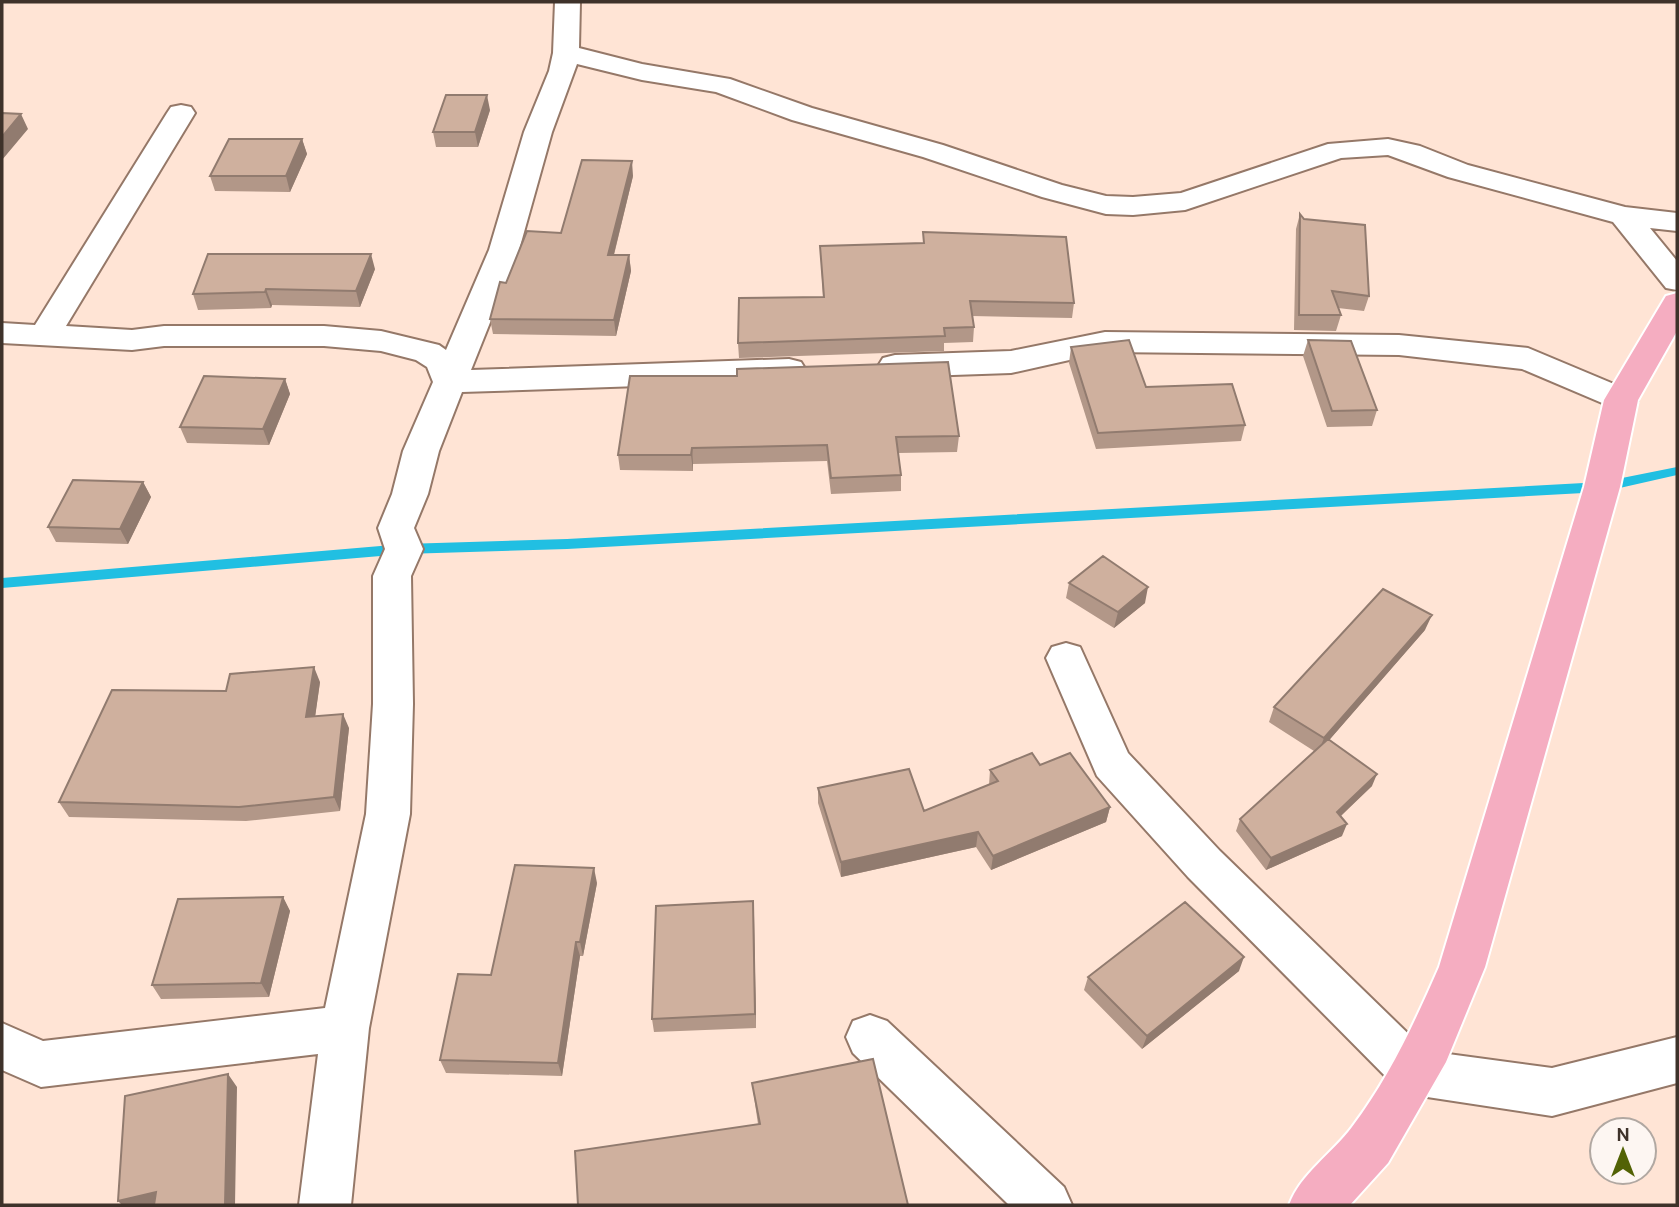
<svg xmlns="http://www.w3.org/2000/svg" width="1679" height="1207" viewBox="0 0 1679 1207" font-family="Overpass,sans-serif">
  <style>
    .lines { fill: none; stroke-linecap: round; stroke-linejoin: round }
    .stream { fill: #21bfe2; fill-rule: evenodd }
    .minor-casing { stroke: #957868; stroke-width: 4 }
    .major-casing { stroke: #fff; stroke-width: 4 }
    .minor { fill: #fff; fill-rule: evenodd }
    .major { fill: #f5adc1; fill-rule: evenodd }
    .wall { fill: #b29788 }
    .shaded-wall { fill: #917b6f }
    .building { fill: #cfb09e; stroke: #917b6f; stroke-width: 2 }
  </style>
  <rect width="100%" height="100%" fill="#ffe4d5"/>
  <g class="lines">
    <path class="stream" d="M1677 467V475L1602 492 567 549 404 554 2 588V578L404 544 567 539 1602 482Z"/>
    <defs>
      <path id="minor" d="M555 2H580L579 48 642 64 730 79 812 108 943 145 1062 185 1106 196 1133 197 1181 193 1328 144 1388 139 1420 146 1468 165 1625 207 1677 213V231L1650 228 1677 261V290L1666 288 1613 222 1448 177 1388 155 1341 158 1185 210 1133 215 1106 214 1042 197 923 157 792 120 716 92 642 80 577 64 552 132 519 250 471 370 789 359 801 362 806 370 801 378 789 381 462 392 439 451 428 494 414 528 423 549 411 576 413 704 410 814 369 1028 351 1205H299L318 1054 41 1087 2 1070V1023L43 1041 325 1008 366 814 373 704V576L385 549 378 528 392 494 403 451 433 382 427 367 416 360 381 351 324 346H164L132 350 2 343V323L35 325 167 113 171 107 181 105 191 107 195 113 66 326 132 330 164 326H324L381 331 439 345 446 350 489 250 524 132 549 71 553 53Z
        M1105 332 1399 335 1528 348 1633 392 1638 400 1633 408 1621 411 1522 369 1399 355 1105 352 1011 373 895 377 883 374 878 366 883 358 895 355 1011 351Z
        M1066 643 1080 647 1128 753 1220 851 1426 1051 1552 1068 1677 1037V1083L1552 1116 1414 1095 1397 1088 1188 877 1097 776 1046 658 1052 647Z
        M870 1015 887 1021 1064 1187 1072 1205H1009L853 1053 846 1037 853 1021Z"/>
      <path id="major" d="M1677 293V331L1638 400 1620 487 1485 967 1446 1062 1388 1163 1350 1205H1289C1301 1173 1332 1154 1352 1127 1389 1078 1415 1022 1439 967L1584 487 1604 400 1666 296Z"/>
    </defs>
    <use href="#minor" class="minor-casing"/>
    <use href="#major" class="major-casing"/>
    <use href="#minor" class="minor"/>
    <use href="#major" class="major"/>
  </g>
  <path class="wall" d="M490 110 478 147H436L433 132Z
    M302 139 307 154 290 192 215 191 210 176Z
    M633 176 614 255H629L631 271 616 336 493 334 490 319 506 283Z
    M1300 214 1369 296 1364 311 1338 308 1341 315 1336 331 1294 330 1296 229Z
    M923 232 1074 303 1072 318 972 316 974 327 973 342 944 343V351L739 358 738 343 823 297 820 246 923 244Z
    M375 269 360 307 272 305 271 308 198 310 193 294Z
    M1308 340 1377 410 1372 426 1327 427 1303 356Z
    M1071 347 1146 387 1245 425 1241 441 1096 449 1069 363Z
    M630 376 959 436 957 452 898 453 901 475V491L831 494 827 461 693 464V471L620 470 618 455Z
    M285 379 290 394 269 445 187 443 180 427Z
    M143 482 151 497 128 544 56 542 48 527Z
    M1069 583 1145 603 1114 628 1066 598Z
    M1425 630 1329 740 1372 786 1341 816 1342 836 1266 870 1236 831 1240 819 1314 751 1269 722 1274 707Z
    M320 682 315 716 349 728 340 811 246 821 69 817 59 802 226 691Z
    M1040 765 1110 807 1106 822 991 870 976 847 841 877 818 803V788L924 811 989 785 990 770Z
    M597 883 583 956H580L562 1076 446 1073 440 1060Z
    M283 897 290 911 269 997 161 999 152 985Z
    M753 901 756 1028 654 1032 652 1019Z
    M1239 971 1142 1049 1084 990 1088 977Z
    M752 1083 908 1205 758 1124Z"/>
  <path class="shaded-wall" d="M487 95 490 110 478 147 475 132Z
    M21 114 28 129 2 160V137Z
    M302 139 307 154 290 192 286 176Z
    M632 161 633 176 610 270 608 255Z
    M371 254 375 269 360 307 356 291Z
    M629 255 631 271 616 336 614 320Z
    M266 289 272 305 271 308 265 292Z
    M285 379 290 394 269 445 263 429Z
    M692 448 693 464V471L691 455Z
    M143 482 151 497 128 544 120 529Z
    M1148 587 1145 603 1114 628 1118 612Z
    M1432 615 1425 630 1318 753 1324 738Z
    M314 667 320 682 313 732 306 717Z
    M343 714 349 728 340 811 334 797Z
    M1377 774 1372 786 1332 824 1337 812Z
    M1110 807 1106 822 991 870 993 856Z
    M1347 824 1342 836 1266 870 1271 858Z
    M978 832 976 847 841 877V862Z
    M594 868 597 883 583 956 580 942Z
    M283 897 290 911 269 997 261 983Z
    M753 901 754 915 756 1028 755 1014Z
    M576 942 580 956 562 1076 558 1063Z
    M1244 957 1239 971 1142 1049 1147 1036Z
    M228 1074 237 1087 235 1205H225Z
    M156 1192 163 1205H122L118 1201Z"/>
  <path class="building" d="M446 95H487L475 132H433Z
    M2 113 21 114 2 137Z
    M229 139H302L286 176H210Z
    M582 160 632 161 608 255H629L614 320 490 319 500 282 506 283 527 231 561 233Z
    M1300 214 1304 219 1365 225 1369 296 1332 291 1341 315H1299Z
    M923 232 1066 237 1074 303 970 301 974 327 944 328 945 336 738 343 739 298 824 297 820 246 924 243Z
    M208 254H371L356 291 266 289 265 292 193 294Z
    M1129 340 1146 387 1232 384 1245 425 1098 433 1071 347Z
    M1308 340 1351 341 1377 410 1332 411Z
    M948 362 959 436 896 437 901 475 831 478 827 445 692 448 691 455H618L630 376H737V369Z
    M204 376 285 379 263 429 180 427Z
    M73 480 143 482 120 529 48 527Z
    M1103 556 1148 587 1118 612 1069 583Z
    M1383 589 1432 615 1324 738 1274 707Z
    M314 667 306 717 343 714 334 797 239 807 59 802 112 690 226 691 230 674Z
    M1328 739 1377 774 1337 812 1347 824 1271 858 1240 819Z
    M1032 753 1040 765 1070 753 1110 807 993 856 978 832 841 862 818 788 909 769 924 811 998 781 990 770Z
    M515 865 594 868 580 942H576L558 1063 440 1060 458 974 491 975Z
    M283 897 261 983 152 985 178 899Z
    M753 901 755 1014 652 1019 656 906Z
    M1185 902 1244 957 1147 1036 1088 977Z
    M873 1059 908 1205H578L575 1151 760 1124 752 1083Z
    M228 1074 225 1205H154L156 1192 118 1201 125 1096Z"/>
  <rect width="1679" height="1207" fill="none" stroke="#3e322a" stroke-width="7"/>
  <g transform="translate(1623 1151)"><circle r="33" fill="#fdf6f2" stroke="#b1a8a2" stroke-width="2"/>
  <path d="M0-5L12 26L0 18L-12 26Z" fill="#526205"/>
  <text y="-10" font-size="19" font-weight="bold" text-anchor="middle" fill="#3e322a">N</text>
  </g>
</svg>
